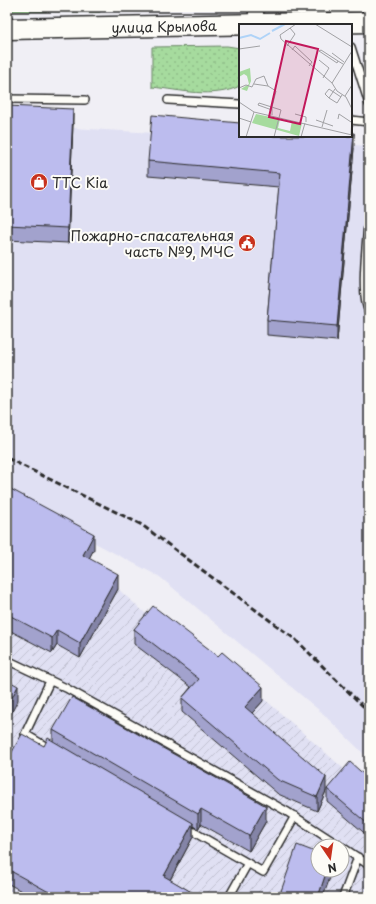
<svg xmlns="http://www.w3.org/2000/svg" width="376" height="904" viewBox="0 0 376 904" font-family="'Playpen Sans',sans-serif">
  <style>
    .built { fill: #e0e0f3 }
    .industrial { fill: url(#industrial-furrows); fill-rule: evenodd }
    .grass { fill: url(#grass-dots); stroke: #688364 }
    .forest { fill: url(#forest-firs); stroke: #688364 }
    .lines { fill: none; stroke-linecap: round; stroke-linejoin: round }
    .lane-casing { stroke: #2b2b2b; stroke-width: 10 }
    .street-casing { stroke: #2b2b2b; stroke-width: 17 }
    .secondary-casing { stroke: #2b2b2b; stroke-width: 23 }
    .lane { stroke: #fdfcf7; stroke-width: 7 }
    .street { stroke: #fdfcf7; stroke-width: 14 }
    .secondary { stroke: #fdfcf7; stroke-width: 20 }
    .rail { stroke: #2b2b2b; stroke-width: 3; stroke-dasharray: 6 3; stroke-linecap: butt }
    .wall { fill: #a2a2cd; stroke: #2b2b2b }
    .shaded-wall { fill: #8484a7; stroke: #2b2b2b }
    .building { fill: #bcbcee; stroke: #2b2b2b }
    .labels { text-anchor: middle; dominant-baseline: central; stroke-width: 4; stroke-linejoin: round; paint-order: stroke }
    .street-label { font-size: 14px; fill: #2b2b2b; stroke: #fdfcf7 }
    .poi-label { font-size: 14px; fill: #2b2b2b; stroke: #fdfcf7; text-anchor: start }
    .inset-river { fill: none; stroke: #afd3f8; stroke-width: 2 }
    .inset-road { fill: none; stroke: #a1a1a4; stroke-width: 1 }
    .view { fill: #c2185b; fill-opacity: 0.15; stroke: #c2185b; stroke-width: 2 }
    .inset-edge { fill: none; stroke: #2b2b2b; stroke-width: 2 }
  </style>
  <defs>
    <pattern id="industrial-furrows" width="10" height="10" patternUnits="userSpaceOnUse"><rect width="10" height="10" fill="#e0e0f3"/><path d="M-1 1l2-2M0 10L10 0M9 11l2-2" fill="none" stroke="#c0c0d0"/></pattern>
    <pattern id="grass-dots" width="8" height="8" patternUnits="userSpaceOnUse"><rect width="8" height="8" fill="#a6db9e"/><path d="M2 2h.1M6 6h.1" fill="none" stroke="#8fbc88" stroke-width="1.8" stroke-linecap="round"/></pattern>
    <pattern id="forest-firs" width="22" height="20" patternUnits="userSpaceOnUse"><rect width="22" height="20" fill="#a6db9e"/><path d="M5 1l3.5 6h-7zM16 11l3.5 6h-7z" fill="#8fbc88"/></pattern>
  </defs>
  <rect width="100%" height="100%" fill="#f0eff5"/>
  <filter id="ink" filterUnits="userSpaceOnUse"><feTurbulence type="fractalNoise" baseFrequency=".025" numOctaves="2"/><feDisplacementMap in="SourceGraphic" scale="8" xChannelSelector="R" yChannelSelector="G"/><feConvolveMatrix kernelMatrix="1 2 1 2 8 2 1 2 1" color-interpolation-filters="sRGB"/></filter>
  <g filter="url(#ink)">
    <path class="built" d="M7 124 369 146V759L320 711 160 577 7 497Z"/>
    <path class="industrial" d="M7 497 83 570 118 589 153 620 222 666 269 703 369 791V897H7ZM318 846H342V870H318Z"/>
    <path class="grass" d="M227 46 240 48V86C213 99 180 90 152 87V47Z"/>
    <path class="forest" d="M7 7H100V12L7 11Z"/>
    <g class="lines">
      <defs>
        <path id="lane" d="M351 47 369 104
          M7 99 85 100
          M168 100 240 104
          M351 120 369 122
          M369 211C368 235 359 293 369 312
          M7 660 66 688 286 811 340 846
          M50 681 25 734 52 750
          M185 827 263 872 295 816
          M342 847 369 865
          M229 897 248 863
          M343 897 358 857"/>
        <path id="street" d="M256 24V7"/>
        <g id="secondary">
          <path id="s1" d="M7 29 369 22"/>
        </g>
      </defs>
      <use href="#lane" class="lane-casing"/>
      <use href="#street" class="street-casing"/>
      <use href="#secondary" class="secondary-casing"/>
      <use href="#lane" class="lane"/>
      <use href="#street" class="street"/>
      <use href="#secondary" class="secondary"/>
      <path class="rail" d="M7 458 142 525 296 640 369 712"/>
    </g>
    <path class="wall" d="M7 106 73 123 68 243 7 240Z
      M354 148 337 341 267 335V320L279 187 148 176V161Z
      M7 487 94 549 89 558 118 589 80 658 57 645 52 653 7 629Z
      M134 629 263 701 252 713 326 791 317 811 278 794 182 712V698L191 687 134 644Z
      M53 730 266 821 249 851 201 824 198 829 193 826V837L170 880 200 897H32L7 883V761L44 746 53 741Z
      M369 779V837L327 801V789Z"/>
    <path class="shaded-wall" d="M73 109V123L68 243V228Z
      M354 133V148L337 341V326Z
      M94 534V549L83 570V555Z
      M118 574V589L80 658V643Z
      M57 630V645L52 653V638Z
      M18 686V700L7 722V707Z
      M263 687V701L245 721V707Z
      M326 777V791L317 811V797Z
      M266 806V821L249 851V836Z
      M201 809V824L198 829V814Z
      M193 823V837L164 891V876Z
      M327 870H332V872L323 897H318Z"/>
    <path class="building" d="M7 106 73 109 68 228 7 225Z
      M152 115 240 123V136H351V133H354L337 326 267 320 280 173 148 161Z
      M7 487 94 534 83 555 118 574 80 643 57 630 52 638 7 614Z
      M153 606 218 656 222 652 263 687 245 707 326 777 317 797 278 780 182 698 199 679 134 629Z
      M7 680 18 686 7 707Z
      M72 697 266 806 249 836 201 809 198 814 53 730Z
      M22 734 44 746 48 738 193 823 164 876 200 897H58L7 869V761Z
      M350 762 369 779V825L327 789Z
      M297 845 318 853V870H327L318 897H279Z"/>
  </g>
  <defs>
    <symbol id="shop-disc" viewBox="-11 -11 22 22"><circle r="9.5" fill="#c8321e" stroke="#fdfcf7"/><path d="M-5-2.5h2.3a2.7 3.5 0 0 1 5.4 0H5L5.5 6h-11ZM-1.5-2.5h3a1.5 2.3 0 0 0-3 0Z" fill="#fff"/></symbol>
    <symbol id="civic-disc" viewBox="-11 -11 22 22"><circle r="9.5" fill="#c8321e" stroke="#fdfcf7"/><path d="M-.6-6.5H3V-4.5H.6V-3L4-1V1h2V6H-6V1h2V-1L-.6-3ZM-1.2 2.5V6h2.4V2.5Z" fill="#fff"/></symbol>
  </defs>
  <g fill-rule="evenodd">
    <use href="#shop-disc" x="29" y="172" width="20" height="20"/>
    <use href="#civic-disc" x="237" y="233" width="20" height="20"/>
  </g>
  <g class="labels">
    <g class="street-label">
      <text stroke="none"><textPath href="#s1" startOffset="157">улица Крылова</textPath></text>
    </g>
    <g class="poi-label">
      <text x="52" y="182">ТТС Kia</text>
      <text x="234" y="235" text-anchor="end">Пожарно-спасательная<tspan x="234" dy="16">часть №9, МЧС</tspan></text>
    </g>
  </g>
  <g transform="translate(239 24)">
    <rect width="113" height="113" fill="#f0eff5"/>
    <path d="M11 44 12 57 8 67 2 65 10 60 8 52 5 50 0 53V48Z" fill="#a6db9e"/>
    <path d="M17 90 41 95 39 104 51 107 53 97 63 99 60 112 13 99Z" fill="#a6db9e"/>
    <path class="inset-river" d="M33 7 46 0M0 14 12 11 21 15 31 9"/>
    <path class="inset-road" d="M57 0 41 11 42 15 93 59M76 0 113 23M48 22 56 10 51 4M0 25 21 22M53 26 56 22 73 38 70 42M113 27 93 59 98 67 107 73 113 85M93 29 105 38M80 36 90 44 84 54M99 37 98 39 80 27 82 26 99 37 104 40M15 60 29 62M0 64 7 61 13 63 17 55 25 52 29 62 37 67 33 83V91M96 65 90 74 98 79 103 71M106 72 113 61M90 74 86 70 90 65 102 73M0 78 15 88 113 111M19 81 20 79 42 86 35 113M19 81 33 86M56 90 67 93V98M0 94 12 98M99 95 100 90 112 98M77 96 94 102M83 103 88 86M112 111 113 92M7 113 15 88M62 113 66 99"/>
    <path class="view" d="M47 17 79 25 61 100 30 93Z"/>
    <rect width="113" height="113" class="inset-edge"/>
  </g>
  <rect width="376" height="904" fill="none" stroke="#fdfcf7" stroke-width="24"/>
  <rect x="12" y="12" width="352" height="880" fill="none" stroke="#2b2b2b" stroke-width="1.5" filter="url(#ink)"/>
  <g transform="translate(330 858) rotate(167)"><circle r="19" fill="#fdfcf7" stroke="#a9a8a5"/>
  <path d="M0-3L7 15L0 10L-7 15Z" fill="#c8321e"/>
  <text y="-6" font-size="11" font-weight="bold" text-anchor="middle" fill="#2b2b2b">N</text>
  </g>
</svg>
